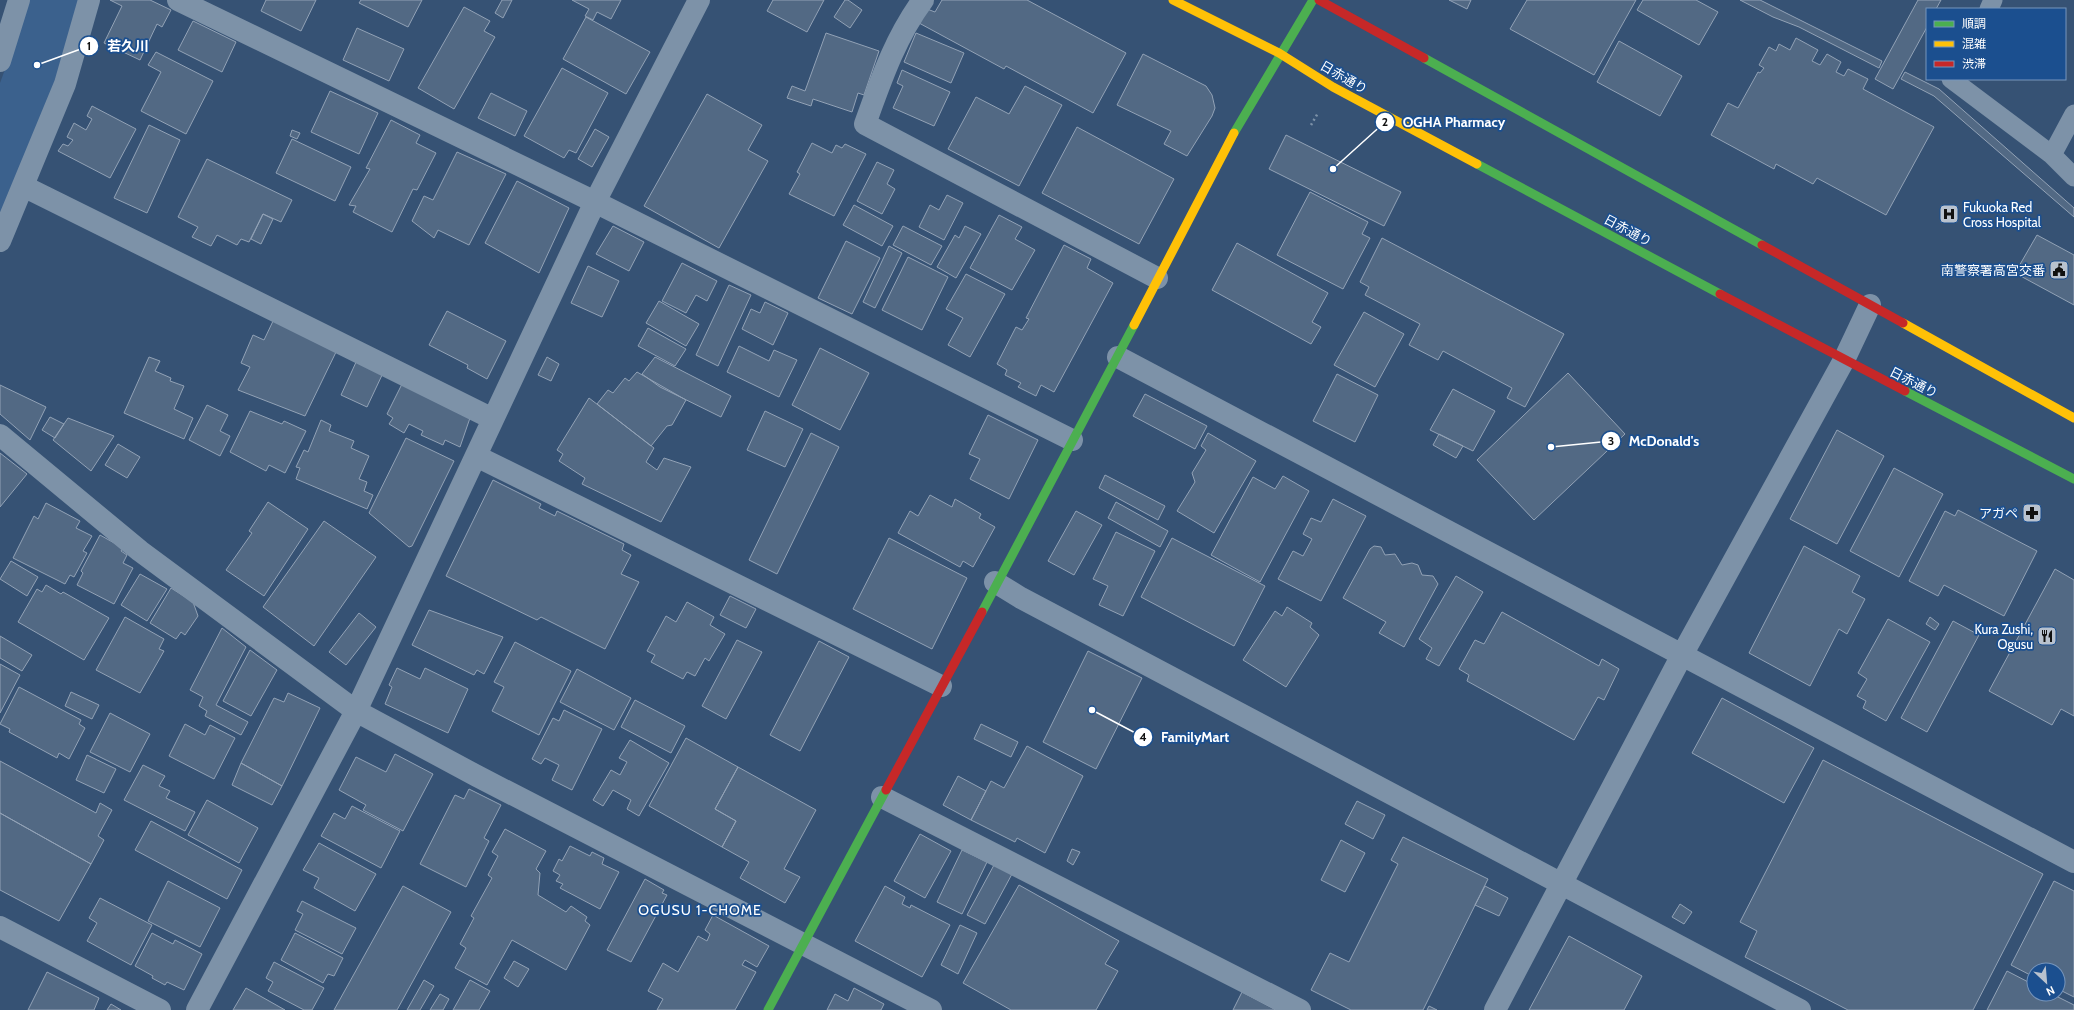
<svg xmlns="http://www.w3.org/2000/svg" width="2074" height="1010" viewBox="0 0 2074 1010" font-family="Cabin,'Noto Sans JP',sans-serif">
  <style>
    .water { fill: #3b618d }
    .building { fill: #526984; stroke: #92a2b6 }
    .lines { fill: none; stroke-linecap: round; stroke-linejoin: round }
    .path { stroke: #7d92a8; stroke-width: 2.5; stroke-dasharray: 2 3; stroke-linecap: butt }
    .lane { stroke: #7d92a8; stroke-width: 19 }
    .street { stroke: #7d92a8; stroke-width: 22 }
    .fast { stroke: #4caf50; stroke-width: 9 }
    .slow { stroke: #ffc107; stroke-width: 9 }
    .jam { stroke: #c62828; stroke-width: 9 }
    .labels { text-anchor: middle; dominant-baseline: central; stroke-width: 3.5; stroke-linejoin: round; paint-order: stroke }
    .street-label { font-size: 13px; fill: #fff; stroke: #1b4f8f }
    .poi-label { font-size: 13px; fill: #fff; stroke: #1b4f8f; text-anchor: end }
    .neighbourhood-label { font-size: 14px; letter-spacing: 1px; fill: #fff; stroke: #1b4f8f }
    .leader { fill: none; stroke: #fff; stroke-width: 1.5 }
    .callout-dot { fill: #fff; stroke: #1b4f8f; stroke-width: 1.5 }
    .mark-label { font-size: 12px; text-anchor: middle; font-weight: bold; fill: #111 }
    .callout-label { font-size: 14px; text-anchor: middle; font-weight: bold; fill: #fff; stroke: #1b4f8f; stroke-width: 3.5; stroke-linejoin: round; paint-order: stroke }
  </style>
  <rect width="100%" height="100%" fill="#365274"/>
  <path class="water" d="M25 0H81L57 82 0 221V83L11 53Z"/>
  <path class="building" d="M110 0H150L171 10 162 27 157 24 140 60 104 43 122 6Z
    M266 0H316L301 31 261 11Z
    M361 0H422L408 27 359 3Z
    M502 0H512L503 18 495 13Z
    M572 0H621L611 19 597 12 593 20 585 16 589 9Z
    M773 0H824L807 32 767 11Z
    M845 0H848L862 10 850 28 834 17Z
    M942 0H1027L1126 53 1093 113 1006 66 1004 69 919 23 927 9 935 12Z
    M1449 0H1471L1467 9Z
    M1527 0H1636L1594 75 1510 29Z
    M1643 0H1696L1718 12 1699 45 1637 10Z
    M1740 0H1760L1882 61 1879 68 1799 27 1773 17Z
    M1918 0H1941L1936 9H1927V27L1893 89 1875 79Z
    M464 7 490 21 484 31 495 37 454 109 418 88Z
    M586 17 650 52 626 94 563 59Z
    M193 21 236 42 222 72 178 50Z
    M357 28 404 49 389 81 343 60Z
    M826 33 879 51 864 95 858 93 852 112 813 99 811 106 787 98 792 86 805 91Z
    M916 33 964 53 951 83 904 62Z
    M1796 38 1818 50 1812 61 1820 65 1827 54 1841 62 1836 72 1844 76 1848 69 1868 79 1863 89 1934 127 1886 215 1817 178 1813 184 1776 164 1774 169 1711 135 1728 103 1738 108 1758 72 1760 73 1764 68 1759 65 1769 47 1776 51 1779 44 1790 50Z
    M1619 41 1682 76 1660 116 1597 82Z
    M156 52 213 81 186 134 141 111 161 72 148 65Z
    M1143 54 1206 86 1212 95 1215 108 1212 116 1187 156 1164 144 1171 131 1117 105Z
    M562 68 608 93 576 153 569 150 564 158 524 136Z
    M902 70 950 92 934 126 893 108 903 86 897 83Z
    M1905 72 1939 89 2074 208V217L1934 96 1901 79Z
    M1025 86 1062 105 1019 186 948 149 976 97 1009 114Z
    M330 91 378 113 359 154 311 132Z
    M491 93 527 111 515 136 478 118Z
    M707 94 762 125 748 150 768 161 719 248 644 206Z
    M92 106 136 129 110 178 58 151 63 144 68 146 73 140 67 137 74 123 86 130 92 119 87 116Z
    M391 120 420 135 416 143 436 153 417 190 413 189 392 232 353 212 356 206 349 205 370 169 366 168Z
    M149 125 180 140 147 213 114 198Z
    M1077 127 1174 179 1139 244 1042 193Z
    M595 129 609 137 592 167 578 159Z
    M292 130 300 133 297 139 290 136Z
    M1286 135 1401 192 1384 226 1269 169Z
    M292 139 351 167 335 201 276 173Z
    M812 143 832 153 836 145 842 148 845 144 866 154 834 216 789 194 800 174 797 172Z
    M457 152 506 174 469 245 438 230 434 238 412 221 424 196 433 200Z
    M207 159 292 200 281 222 263 214 249 242 241 239 237 245 217 235 211 246 192 237 198 227 178 217Z
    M877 162 894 170 887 184 895 189 882 214 857 201Z
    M517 181 569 208 539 273 485 243Z
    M1310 192 1368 222 1362 234 1370 238 1343 289 1277 255Z
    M947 195 963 203 944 240 919 227 930 205 939 210Z
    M854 205 893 226 882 246 843 225Z
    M263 214 273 219 261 244 251 239Z
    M999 215 1022 227 1015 239 1035 250 1012 290 970 268Z
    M613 226 644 242 629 271 596 254Z
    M903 226 942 246 931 265 893 245Z
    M965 226 981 234 956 278 937 267 955 235 959 238Z
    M2037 235 2074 255V305L2015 273Z
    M1382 238 1564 334 1525 407 1507 398 1512 388 1443 351 1438 360 1409 345 1420 324 1365 295 1369 287 1360 282Z
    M846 241 880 258 852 314 818 298Z
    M1237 243 1328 293 1312 322 1321 327 1311 344 1212 290Z
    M1064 245 1091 259 1087 268 1113 283 1054 392 1041 385 1036 396 1018 387 1021 383 1005 375 1007 370 997 364 1016 327 1022 330 1029 319 1026 318Z
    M889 246 902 253 875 308 863 302Z
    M908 257 948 277 922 330 882 310Z
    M682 263 717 281 707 301 696 295 686 313 662 301Z
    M588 266 619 281 602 317 571 303Z
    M966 274 1005 294 970 357 948 345 963 318 946 309Z
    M729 285 751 295 718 366 696 355Z
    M659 301 699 324 686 346 646 323Z
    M765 302 788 313 773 345 742 329 751 309 760 313Z
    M447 311 506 341 487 379 467 368 468 365 429 345Z
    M1364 312 1404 334 1375 387 1334 365Z
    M274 319 337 350 305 416 238 390 250 367 241 363 253 335 264 340Z
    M648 328 686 349 675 366 638 346Z
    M739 346 769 361 774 350 797 360 779 397 727 372Z
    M820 348 869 373 840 430 792 405Z
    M149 357 160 361 155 371 171 378 170 381 184 386 174 409 193 418 184 439 124 413Z
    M547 357 559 364 551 381 538 375Z
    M655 357 731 396 721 417 660 387 642 374Z
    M357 360 383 373 367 407 341 395Z
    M637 372 686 400 672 425 667 426 651 446 597 404 608 390 613 393 625 378 629 381Z
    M1568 373 1625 434 1534 520 1477 460Z
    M1337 374 1378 395 1355 442 1313 421Z
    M403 382 471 415 460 447 445 440 443 445 421 435 423 431 409 424 404 433 389 424 393 418 387 414Z
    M0 385 46 407 30 440 0 414Z
    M1453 389 1495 411 1473 451 1430 430Z
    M1145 394 1207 426 1195 449 1133 416Z
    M589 398 654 448 646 462 657 470 664 458 691 467 661 522 582 484 585 478 559 461 563 454 557 450Z
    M207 405 228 415 220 431 230 436 220 456 189 440Z
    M250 411 282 424 284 421 306 431 285 473 269 465 266 471 230 452Z
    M765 411 803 429 785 467 747 450Z
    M988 415 1038 440 1009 499 970 479 980 459 969 454Z
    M50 417 64 424 55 438 42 430Z
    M68 418 114 436 91 471 53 440Z
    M321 420 331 425 329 431 354 441 351 448 369 456 359 479 367 482 364 491 373 495 367 509 296 479 300 468 296 467 304 450 308 452Z
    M1837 430 1884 456 1837 544 1790 519Z
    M811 433 839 447 777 574 749 560Z
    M1208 433 1256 461 1214 533 1177 511 1195 482 1192 473 1206 450 1201 446Z
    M1439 434 1463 446 1456 458 1433 445Z
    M406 438 454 461 412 546 409 547 369 513Z
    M118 444 140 457 127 478 105 465Z
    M0 453 27 474 0 507Z
    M1894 468 1943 494 1899 577 1850 551Z
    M1105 475 1165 506 1158 520 1099 488Z
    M1283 476 1309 491 1260 582 1211 555 1253 477 1275 489Z
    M493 480 541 504 539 508 555 516 557 511 624 544 622 550 631 555 621 574 639 582 605 649 541 617 537 620 446 576Z
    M930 495 952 507 955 499 981 514 979 518 995 527 973 567 963 561 960 567 898 533 910 511 918 516Z
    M1333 499 1366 516 1321 601 1278 579 1293 551 1303 556 1312 539 1303 534 1311 518 1321 522Z
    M268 502 308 529 264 596 226 570 252 533 249 531Z
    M1116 502 1168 531 1160 547 1108 518Z
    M46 503 80 521 76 528 92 536 83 551 87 553 74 577 70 575 65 584 13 558 34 516 38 519Z
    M1958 510 2037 551 2004 616 1944 585 1938 596 1909 581 1945 511 1955 516Z
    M1076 511 1102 525 1074 575 1048 561Z
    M324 521 376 557 314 646 263 607Z
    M1116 532 1155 551 1123 616 1099 605 1108 586 1093 579Z
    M100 535 123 548 121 551 127 555 123 563 133 568 114 604 77 585 83 573 81 571Z
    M889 538 967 578 932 649 853 609Z
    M1172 538 1265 586 1234 646 1141 597Z
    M1374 546 1381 547 1385 555 1395 554 1402 565 1412 563 1418 565 1422 575 1433 576 1438 584 1404 647 1379 633 1386 622 1343 598 1370 549Z
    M1804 546 1860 576 1852 592 1865 599 1847 634 1839 629 1810 686 1749 653Z
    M11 561 38 577 27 596 0 579Z
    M2055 569 2074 580V716L2061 709 2052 725 1989 691Z
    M140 574 167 589 147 621 121 605Z
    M1456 576 1483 592 1439 666 1426 659 1432 648 1419 639Z
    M46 585 61 594 63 592 109 618 84 660 18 622 37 589 42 592Z
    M171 588 193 602 198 616 185 635 181 632 176 639 150 623Z
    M730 596 756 609 746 628 720 615Z
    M687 602 714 617 710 625 725 634 709 661 705 658 695 676 687 672 683 679 651 662 655 655 647 651 666 616 676 622Z
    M1287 607 1312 623 1310 627 1319 635 1286 687 1243 660 1275 611 1282 616Z
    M429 610 503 637 484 674 477 670 474 675 412 645Z
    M1502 612 1599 666 1602 659 1619 669 1604 700 1598 697 1574 740 1467 681 1469 675 1459 669 1475 640 1484 644Z
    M359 613 376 627 346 665 329 652Z
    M125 617 164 639 159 649 164 651 140 693 96 670Z
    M1930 617 1939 624 1935 630 1926 624Z
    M1888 619 1930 642 1886 721 1863 708 1866 701 1857 696 1867 679 1858 673Z
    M1953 621 1979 635 1927 732 1901 718Z
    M222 628 246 647 216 705 248 722 241 735 205 716 207 711 199 706 203 697 190 690Z
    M0 636 32 655 22 671 0 658Z
    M737 640 762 652 726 719 702 706Z
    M819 641 849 657 800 751 770 735Z
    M515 642 571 671 539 735 492 711 504 687 494 682Z
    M250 650 277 670 251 716 223 701Z
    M1088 651 1142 678 1096 769 1043 742Z
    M0 664 20 675 0 713Z
    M397 668 420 679 425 668 468 689 448 733 385 704 392 687 389 685Z
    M577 669 631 698 614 730 560 702Z
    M19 687 81 720 79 724 85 728 69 759 59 753 57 758 9 732 10 729 0 724Z
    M71 692 99 705 92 719 65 706Z
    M288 693 320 708 282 786 241 763 274 698 284 702Z
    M1722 698 1814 748 1784 803 1692 753Z
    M635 700 685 726 671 753 621 727Z
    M564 710 602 729 572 790 552 780 559 765 545 758 541 764 532 759 553 718 559 721Z
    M110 713 150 734 130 772 90 752Z
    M185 724 205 735 210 725 235 738 214 779 169 756Z
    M981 724 1018 742 1011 757 974 739Z
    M686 738 738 767 715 809 736 821 722 847 649 806Z
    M630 740 669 763 639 816 627 809 631 800 613 790 603 806 593 800 611 770 620 775 627 762 619 758Z
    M1027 746 1083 776 1045 853 1017 838 1015 842 971 820 991 781 1004 788Z
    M395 754 433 774 403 831 363 810 366 805 339 790 356 757 386 772Z
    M87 755 116 769 104 793 76 780Z
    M1823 760 2043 874 1973 1010H1848L1745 957 1757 931 1740 922Z
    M0 761 96 813 100 803 112 810 98 836 104 840 91 864 0 813Z
    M241 763 282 786 272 805 232 785Z
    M143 765 165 776 159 786 170 791 166 798 195 812 185 831 124 800Z
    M738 767 816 810 784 869 800 877 785 903 740 878 749 862 722 847 736 821 715 809Z
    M958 776 986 791 971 820 943 805Z
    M469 789 501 805 484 838 489 841 466 887 420 864 455 795 464 799Z
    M207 800 258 828 239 863 188 835Z
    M1357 801 1385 815 1373 839 1345 824Z
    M352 806 400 831 381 868 321 836 334 813 345 819Z
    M0 813 91 864 59 921 0 890Z
    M151 821 242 870 227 899 135 850Z
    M505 829 546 851 536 869 540 873 538 895 566 912 571 906 587 917 585 921 590 925 566 970 512 940 487 985 455 968 466 948 460 944 474 918 471 916 492 878 488 875 498 856 492 852Z
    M920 834 951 851 925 898 894 881Z
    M1403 837 1488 879 1423 1010H1351L1311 990 1330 953 1349 962 1398 864 1391 860Z
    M1341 840 1365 853 1345 892 1321 880Z
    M319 843 376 874 355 911 314 888 319 878 303 870Z
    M570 846 590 856 592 852 604 858 602 864 619 872 600 909 560 888 563 884 556 881 560 875 553 871 559 859 562 861Z
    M1072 849 1080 852 1073 865 1067 861Z
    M962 850 987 862 962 914 937 902Z
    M994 865 1012 874 985 924 967 915Z
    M645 879 664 890 662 893 667 895 631 962 607 950Z
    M168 881 220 908 200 947 148 921Z
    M2054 881 2074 891V997L2058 989V970H2034V977L2011 965Z
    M1019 885 1119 941 1105 964 1118 971 1096 1010H1011L963 983Z
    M403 886 451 912 397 1010H334Z
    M885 886 905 897 902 904 910 908 911 905 950 925 922 977 855 941Z
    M1485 886 1508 898 1499 916 1475 905Z
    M100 898 152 925 131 965 87 941 97 923 89 918Z
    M302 901 356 928 342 954 295 930 303 914 297 911Z
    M1680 904 1692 912 1684 924 1672 917Z
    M713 915 769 946 757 967 745 960 742 965 756 972 735 1010H657L663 999 648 991 663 963 678 972 698 936 707 941 710 934 705 930Z
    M960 925 977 933 958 974 941 965Z
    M152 933 173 944 175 940 202 954 184 990 167 982 165 985 152 978 153 976 135 966Z
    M295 933 343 958 334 976 328 974 323 983 281 960Z
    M1569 936 1642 976 1624 1010H1529Z
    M514 961 529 969 518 987 504 978Z
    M274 962 324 988 312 1010H304L268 991 273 982 266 978Z
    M2007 971 2034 985V994H2052L2074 1005V1010H1987Z
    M47 972 99 998 94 1010H28Z
    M424 980 434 986 420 1010H407Z
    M470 980 490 991 479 1010H453Z
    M246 988 285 1010H233Z
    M854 988 884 1004 881 1010H827L835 994 848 1001Z
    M1242 992 1276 1010H1233Z
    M440 994 449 999 443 1010H430Z
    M111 1004 121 1010H107Z
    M1429 1006 1437 1010H1427Z"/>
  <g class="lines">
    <path class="path" d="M1311 125 1318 113"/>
    <path class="lane" d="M1989 9 1993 0
      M1951 79 2052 155 2074 114
      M2052 155 2074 177"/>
    <path class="street" d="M178 0 595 202 1072 440
      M923 0C895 38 881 80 865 124L1157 278
      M0 61 19 0
      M23 186 493 419
      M0 241 65 84 89 0
      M1118 357 2074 862
      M0 435 140 551 356 711 477 776 931 1010
      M476 456 941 686
      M995 582 1021 598 1800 1010
      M882 797 1300 1010
      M0 927 160 1010
      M197 1010 356 711 595 202 699 0
      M1495 1010 1682 655 1844 360 1870 305"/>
    <path class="fast" d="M1424 58 1762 245
      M1234 133 1313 0
      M1477 164 1720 294
      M1905 391 2074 479
      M982 612 1134 325
      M768 1010 886 790"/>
    <path class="slow" d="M1173 0 1279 53 1333 87 1477 164
      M1903 323 2074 418
      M1134 325 1234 133"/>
    <path class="jam" d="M1319 0 1424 58
      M1762 245 1903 323
      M1720 294 1905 391
      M886 790 982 612"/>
  </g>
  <defs>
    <symbol id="hospital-square" viewBox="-11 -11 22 22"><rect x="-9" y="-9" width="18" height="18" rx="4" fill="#b9c2ce" stroke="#1b4f8f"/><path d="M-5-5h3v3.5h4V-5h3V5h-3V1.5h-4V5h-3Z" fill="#111"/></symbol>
    <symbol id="civic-square" viewBox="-11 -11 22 22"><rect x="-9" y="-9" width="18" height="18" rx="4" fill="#b9c2ce" stroke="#1b4f8f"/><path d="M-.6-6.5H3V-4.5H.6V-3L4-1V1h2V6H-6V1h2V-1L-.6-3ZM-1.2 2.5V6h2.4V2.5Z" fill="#111"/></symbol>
    <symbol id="pharmacy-square" viewBox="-11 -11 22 22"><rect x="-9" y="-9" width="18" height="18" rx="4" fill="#b9c2ce" stroke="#1b4f8f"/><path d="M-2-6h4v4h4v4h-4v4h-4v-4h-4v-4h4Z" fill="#111"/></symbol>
    <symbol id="restaurant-square" viewBox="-11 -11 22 22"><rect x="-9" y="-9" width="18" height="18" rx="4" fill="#b9c2ce" stroke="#1b4f8f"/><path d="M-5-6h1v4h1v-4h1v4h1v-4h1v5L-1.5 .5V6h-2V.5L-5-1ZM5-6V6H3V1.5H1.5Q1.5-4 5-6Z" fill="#111"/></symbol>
  </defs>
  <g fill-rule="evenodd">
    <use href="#hospital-square" x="1938" y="203" width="22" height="22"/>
    <use href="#civic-square" x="2048" y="259" width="22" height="22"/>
    <use href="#pharmacy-square" x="2021" y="502" width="22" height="22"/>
    <use href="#restaurant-square" x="2036" y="625" width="22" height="22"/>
  </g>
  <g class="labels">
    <g class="street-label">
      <text transform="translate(1344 77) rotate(30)">日赤通り</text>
      <text transform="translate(1628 230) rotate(28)">日赤通り</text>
      <text transform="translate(1914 382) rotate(27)">日赤通り</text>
    </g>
    <g class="poi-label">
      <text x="1963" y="207" text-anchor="start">Fukuoka Red<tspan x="1963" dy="15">Cross Hospital</tspan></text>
      <text x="2045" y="270">南警察署高宮交番</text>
      <text x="2018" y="513">アガペ</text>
      <text x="2033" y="629">Kura Zushi,<tspan x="2033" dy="15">Ogusu</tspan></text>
    </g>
    <g class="neighbourhood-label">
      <text x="700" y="910">OGUSU 1-CHOME</text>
    </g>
  </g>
  <path class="leader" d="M37 65L89 46M1333 169L1385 122M1551 447L1611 441M1092 710L1143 737"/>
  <g class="callout-dot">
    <circle cx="37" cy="65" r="4"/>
    <circle cx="1333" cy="169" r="4"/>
    <circle cx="1551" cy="447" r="4"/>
    <circle cx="1092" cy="710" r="4"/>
    <circle cx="89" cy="46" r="10"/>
    <circle cx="1385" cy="122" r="10"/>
    <circle cx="1611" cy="441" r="10"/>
    <circle cx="1143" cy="737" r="10"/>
  </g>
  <g class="mark-label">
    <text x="89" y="50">1</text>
    <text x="1385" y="126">2</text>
    <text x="1611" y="445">3</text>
    <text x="1143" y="741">4</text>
  </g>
  <g class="callout-label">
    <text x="128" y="51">若久川</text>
    <text x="1454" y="127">OGHA Pharmacy</text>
    <text x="1664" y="446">McDonald's</text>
    <text x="1195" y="742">FamilyMart</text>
  </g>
  <rect x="1926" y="8" width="140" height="72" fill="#1b4f8f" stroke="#7695bc"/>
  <rect x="1934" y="21" width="20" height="6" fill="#4caf50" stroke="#7695bc"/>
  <text x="1962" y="28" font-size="12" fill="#ffffff">順調</text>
  <rect x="1934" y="41" width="20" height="6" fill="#ffc107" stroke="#7695bc"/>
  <text x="1962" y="48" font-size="12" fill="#ffffff">混雑</text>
  <rect x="1934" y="61" width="20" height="6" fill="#c62828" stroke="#7695bc"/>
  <text x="1962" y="68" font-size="12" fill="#ffffff">渋滞</text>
  <g transform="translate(2046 982) rotate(154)"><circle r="19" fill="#1b4f8f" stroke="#7695bc"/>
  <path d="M0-3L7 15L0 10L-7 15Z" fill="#b9c2ce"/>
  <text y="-6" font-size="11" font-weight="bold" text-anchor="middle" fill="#ffffff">N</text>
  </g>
</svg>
